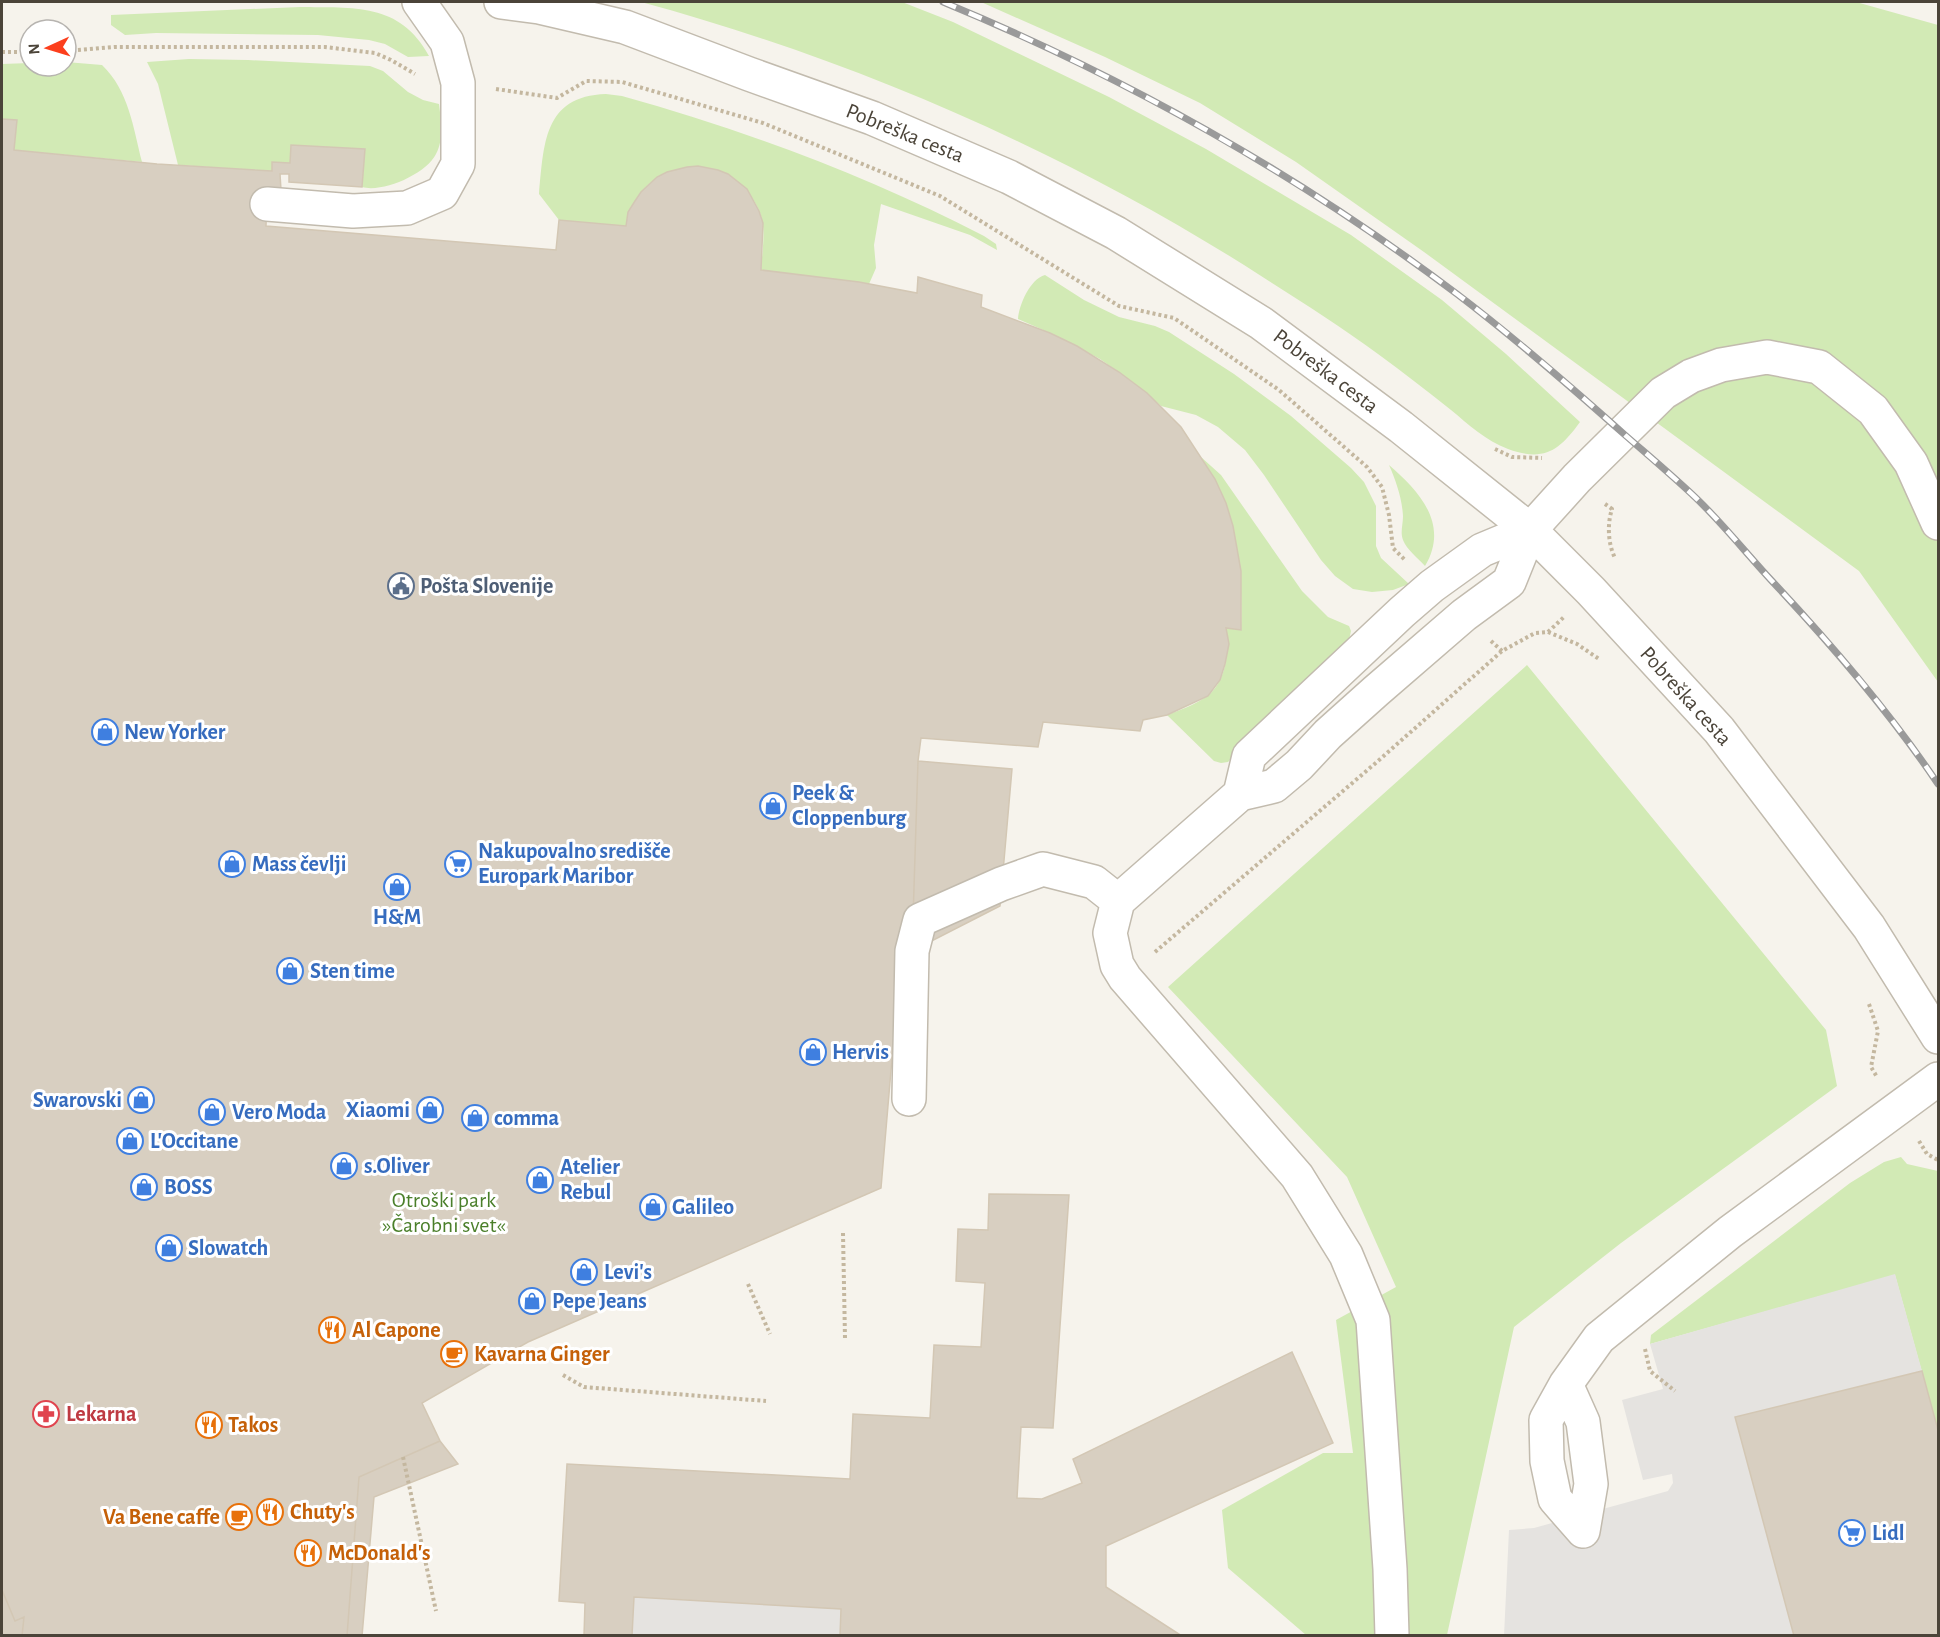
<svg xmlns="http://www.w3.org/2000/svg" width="1940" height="1637" viewBox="0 0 1940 1637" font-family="'Alegreya Sans',sans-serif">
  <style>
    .green { fill: #d2eab5 }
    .parking { fill: #e5e3e0 }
    .building { fill: #d8cfc1; stroke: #d3c7b4; stroke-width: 1.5 }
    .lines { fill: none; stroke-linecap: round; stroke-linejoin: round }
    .minor-casing { stroke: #c2bbae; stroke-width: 36 }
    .path { stroke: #c4b79f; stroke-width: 4; stroke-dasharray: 3 3; stroke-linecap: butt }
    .minor { stroke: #fff; stroke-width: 33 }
    .rail-casing { stroke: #9a9a9a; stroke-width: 7 }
    .rail { stroke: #fff; stroke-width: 4.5; stroke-dasharray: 14; stroke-linecap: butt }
    .labels { text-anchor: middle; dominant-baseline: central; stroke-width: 6; stroke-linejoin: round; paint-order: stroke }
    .street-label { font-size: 22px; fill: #4b4439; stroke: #fff }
    .service-label { font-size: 22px; font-weight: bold; fill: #4e5e75; stroke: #fff; text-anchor: start }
    .shop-label { font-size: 22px; font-weight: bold; fill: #366cbe; stroke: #fff; text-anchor: start }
    .park-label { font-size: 22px; fill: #4a7f2a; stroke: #fff }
    .food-label { font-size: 22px; font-weight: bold; fill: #c56008; stroke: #fff; text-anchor: start }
    .health-label { font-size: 22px; font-weight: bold; fill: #be3a42; stroke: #fff; text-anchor: start }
  </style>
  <rect width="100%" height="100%" fill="#f6f3ec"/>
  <path class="green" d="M641 2H902L953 22 1109 97 1206 149 1351 235 1442 300 1506 354 1580 422C1559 451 1544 462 1508 449 1486 441 1468 424 1451 410 1427 391 1403 372 1378 354 1335 322 1289 294 1244 265 1059 149 851 59 641 2Z
    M981 2H1856L1938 25V682L1859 571 1424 252 1296 162 1200 103 1105 57Z
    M300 7C353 8 400 2 429 56L408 57 385 44 369 40 318 35 156 33 125 35 111 25V15Z
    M189 59 248 60 370 66 383 71 408 92 423 100 439 104C441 120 444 139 436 154 426 174 383 193 362 187L365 149 291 145 290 163 273 162 272 171 178 165 158 84 147 62Z
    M66 62 102 65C129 91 133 127 142 162L14 150 17 120 2 119V64L30 63V66H66Z
    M606 94 622 96C747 131 868 176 984 236L996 244 997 250 970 235 881 204 874 245 876 268 869 284 761 270C762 251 767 228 759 210 729 146 639 156 626 226L559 220 539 194C544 145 543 96 606 94Z
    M1045 275 1084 300 1119 317 1155 326 1169 332 1234 374 1291 416 1351 468 1364 482 1376 506V546L1381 558 1409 584 1393 590 1372 592 1353 589 1335 576 1321 560 1264 475 1245 450 1218 427 1196 415 1161 406 1134 383 1100 359 1050 333 1018 319C1019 305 1030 279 1045 275Z
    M1201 457 1221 475 1302 591 1328 617 1349 626 1351 631 1349 640 1228 762 1221 763 1214 761 1167 715C1180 710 1194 705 1206 697 1226 683 1230 650 1226 628L1241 630C1243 564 1237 513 1201 457Z
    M1389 465C1419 491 1450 524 1425 566 1418 558 1407 550 1403 540 1400 532 1403 525 1403 516 1402 498 1396 481 1389 465Z
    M1527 665 1826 1030 1837 1086 1621 1243 1514 1327 1447 1635H1306L1228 1568 1222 1510 1323 1453H1353L1336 1320 1396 1287 1347 1177 1168 987Z
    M1901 1157 1907 1164 1938 1171V1430L1895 1275 1650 1344 1651 1335 1850 1183 1884 1162Z"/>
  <path class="parking" d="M1895 1274 1922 1371 1735 1417 1794 1635 1504 1636 1509 1530 1534 1528 1668 1491 1673 1483 1672 1474 1643 1480 1622 1400 1663 1389 1650 1344Z
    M634 1597 841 1609 840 1635 632 1636Z"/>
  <path class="building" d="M2 119 17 120 14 150 157 164 272 171V162L290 163 291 145 365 149 362 187 289 182V174H280L281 190H267L266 226 556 250 559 220 626 226 628 212 635 201 641 192 657 177 667 172 687 167 698 166 718 170 728 174 747 189 759 211 763 223 761 270 859 282 917 293 918 277 982 295 981 307 1050 333 1077 346 1119 372 1147 393 1181 427 1215 479 1226 503 1233 526 1241 571V630L1226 628 1229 644 1225 664 1220 680 1208 696 1167 715 1143 720 1140 731 1043 722 1038 747 921 738 918 761 912 951 900 964 881 1188 528 1342 422 1403 440 1441 359 1477 347 1636H22L24 1617 15 1621 2 1590Z
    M918 761 1012 769 1000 906 912 951Z
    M989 1194 1069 1195 1053 1428 1021 1427 1017 1498 1042 1499 1082 1483 1073 1459 1292 1352 1333 1443 1106 1546V1587L1182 1636H840L841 1609 634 1597 632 1636H584L585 1603 559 1601 567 1464 850 1479 853 1414 930 1418 934 1345 981 1347 985 1283 956 1281 958 1229 988 1230Z
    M1922 1371 1938 1430V1636H1794L1735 1417Z
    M440 1441 458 1464 374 1497 362 1636H347L359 1477Z
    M2 1590 15 1621 24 1617 22 1636H2Z"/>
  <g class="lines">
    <defs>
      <path id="minor" d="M501 2 539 7 625 27 749 74 872 118 1009 177 1116 233 1261 323 1401 427 1530 530 1591 591 1719 730 1869 927 1938 1037
        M267 204 353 211 407 208 442 193 458 164V83L447 42 419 2
        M1240 794 1249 756 1402 612 1432 586 1482 550 1530 530
        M909 1099 912 951 920 920 1001 884 1043 869 1094 882 1118 901
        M1566 1384 1583 1422 1591 1484 1583 1531
        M1583 1531 1555 1499 1547 1461 1546 1420 1566 1384 1599 1338 1730 1232 1938 1079
        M1392 1636 1390 1569 1373 1320 1346 1255 1297 1176 1125 978 1117 965 1110 933 1118 901 1240 794 1274 786 1299 765 1328 734 1376 691 1464 615 1509 582 1530 530 1577 478 1663 393 1691 376 1721 365 1767 357 1819 367 1873 410 1911 463 1938 523"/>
    </defs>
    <use href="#minor" class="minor-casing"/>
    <path class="path" d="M66 51 114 47H325L375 53 391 60 415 74
      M2 52H30
      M496 89 557 98 586 81 622 82 763 123 940 196 1119 306 1174 318 1279 390 1367 467 1382 487 1389 515 1393 548 1405 560
      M1495 449 1512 457 1542 458
      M1605 504 1612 509C1607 524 1608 544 1615 558
      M1548 632 1565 616
      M1491 641 1502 651
      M1155 952 1378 761 1502 651 1535 633 1548 632 1577 644 1599 659
      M1869 1004 1878 1031 1871 1067 1877 1077
      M1919 1141 1927 1154 1938 1160
      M843 1233 845 1338
      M748 1284 770 1334
      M1645 1349 1650 1371 1675 1391
      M563 1375 584 1387 766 1401
      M403 1457 436 1611"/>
    <use href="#minor" class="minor"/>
    <defs>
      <path id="rail" d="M943 2C1125 77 1299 175 1457 294 1515 338 1570 386 1625 435 1649 456 1674 477 1697 499 1723 524 1746 553 1771 580 1831 644 1889 711 1938 784"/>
    </defs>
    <use href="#rail" class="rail-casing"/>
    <use href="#rail" class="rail"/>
  </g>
  <defs>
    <symbol id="civic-ring" viewBox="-11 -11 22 22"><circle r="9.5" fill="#fff" stroke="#5c6f8a" stroke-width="1.5"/><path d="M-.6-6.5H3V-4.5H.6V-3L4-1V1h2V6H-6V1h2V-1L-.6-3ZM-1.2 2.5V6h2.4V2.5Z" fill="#5c6f8a"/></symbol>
    <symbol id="shop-ring" viewBox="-11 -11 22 22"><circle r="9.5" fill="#fff" stroke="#3f7fe0" stroke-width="1.5"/><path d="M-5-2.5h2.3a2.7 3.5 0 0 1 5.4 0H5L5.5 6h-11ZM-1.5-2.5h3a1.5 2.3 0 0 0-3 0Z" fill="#3f7fe0"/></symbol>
    <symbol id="supermarket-ring" viewBox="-11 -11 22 22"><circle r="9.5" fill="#fff" stroke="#3f7fe0" stroke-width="1.5"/><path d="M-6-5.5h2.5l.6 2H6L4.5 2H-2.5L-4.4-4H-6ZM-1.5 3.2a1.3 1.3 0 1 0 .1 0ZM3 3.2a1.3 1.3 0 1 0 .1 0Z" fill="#3f7fe0"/></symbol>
    <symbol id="restaurant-ring" viewBox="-11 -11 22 22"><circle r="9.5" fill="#fff" stroke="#e8710a" stroke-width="1.5"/><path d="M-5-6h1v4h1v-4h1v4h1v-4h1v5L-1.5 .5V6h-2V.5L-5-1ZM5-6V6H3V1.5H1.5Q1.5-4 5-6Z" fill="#e8710a"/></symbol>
    <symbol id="cafe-ring" viewBox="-11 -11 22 22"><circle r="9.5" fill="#fff" stroke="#e8710a" stroke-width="1.5"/><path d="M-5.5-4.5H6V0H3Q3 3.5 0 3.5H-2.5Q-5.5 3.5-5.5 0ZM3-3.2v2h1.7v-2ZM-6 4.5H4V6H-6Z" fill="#e8710a"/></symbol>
    <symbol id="pharmacy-ring" viewBox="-11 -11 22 22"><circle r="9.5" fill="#fff" stroke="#e0444e" stroke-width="1.5"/><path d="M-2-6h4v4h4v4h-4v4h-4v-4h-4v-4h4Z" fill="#e0444e"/></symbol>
  </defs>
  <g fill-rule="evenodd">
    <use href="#civic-ring" x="386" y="571" width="30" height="30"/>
    <use href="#shop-ring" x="90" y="717" width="30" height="30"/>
    <use href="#shop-ring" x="758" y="791" width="30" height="30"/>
    <use href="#shop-ring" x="217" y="849" width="30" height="30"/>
    <use href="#supermarket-ring" x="443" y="849" width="30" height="30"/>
    <use href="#shop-ring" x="382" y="872" width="30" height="30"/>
    <use href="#shop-ring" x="275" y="956" width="30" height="30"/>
    <use href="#shop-ring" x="798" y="1037" width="30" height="30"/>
    <use href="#shop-ring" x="126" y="1085" width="30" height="30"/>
    <use href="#shop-ring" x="415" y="1095" width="30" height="30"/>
    <use href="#shop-ring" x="197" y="1097" width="30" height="30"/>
    <use href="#shop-ring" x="460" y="1103" width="30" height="30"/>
    <use href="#shop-ring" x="115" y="1126" width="30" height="30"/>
    <use href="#shop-ring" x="329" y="1151" width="30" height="30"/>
    <use href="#shop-ring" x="525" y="1165" width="30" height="30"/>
    <use href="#shop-ring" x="129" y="1172" width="30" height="30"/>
    <use href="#shop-ring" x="638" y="1192" width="30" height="30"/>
    <use href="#shop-ring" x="154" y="1233" width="30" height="30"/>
    <use href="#shop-ring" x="569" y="1257" width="30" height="30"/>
    <use href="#shop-ring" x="517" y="1286" width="30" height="30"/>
    <use href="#restaurant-ring" x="317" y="1315" width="30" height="30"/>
    <use href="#cafe-ring" x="439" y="1339" width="30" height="30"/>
    <use href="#pharmacy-ring" x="31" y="1399" width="30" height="30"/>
    <use href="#restaurant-ring" x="194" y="1410" width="30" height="30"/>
    <use href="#restaurant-ring" x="255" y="1497" width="30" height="30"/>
    <use href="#cafe-ring" x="224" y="1502" width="30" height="30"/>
    <use href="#supermarket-ring" x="1837" y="1518" width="30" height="30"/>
    <use href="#restaurant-ring" x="293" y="1538" width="30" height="30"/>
  </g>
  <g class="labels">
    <g class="street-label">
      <text transform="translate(905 133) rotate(22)">Pobreška cesta</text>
      <text transform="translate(1326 371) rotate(37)">Pobreška cesta</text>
      <text transform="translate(1686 696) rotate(48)">Pobreška cesta</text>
    </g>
    <g class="service-label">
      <text x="420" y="586">Pošta Slovenije</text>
    </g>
    <g class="shop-label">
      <text x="124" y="732">New Yorker</text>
      <text x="792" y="793">Peek &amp;<tspan x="792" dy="25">Cloppenburg</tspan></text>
      <text x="478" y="851">Nakupovalno središče<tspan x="478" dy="25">Europark Maribor</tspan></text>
      <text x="252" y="864">Mass čevlji</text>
      <text x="397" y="917" text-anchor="middle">H&amp;M</text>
      <text x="310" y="971">Sten time</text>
      <text x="832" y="1052">Hervis</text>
      <text x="122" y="1100" text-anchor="end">Swarovski</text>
      <text x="410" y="1110" text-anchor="end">Xiaomi</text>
      <text x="232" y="1112">Vero Moda</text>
      <text x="494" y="1118">comma</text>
      <text x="150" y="1141">L'Occitane</text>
      <text x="364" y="1166">s.Oliver</text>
      <text x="560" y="1167">Atelier<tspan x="560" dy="25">Rebul</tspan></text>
      <text x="164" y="1187">BOSS</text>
      <text x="672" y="1207">Galileo</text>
      <text x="188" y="1248">Slowatch</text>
      <text x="604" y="1272">Levi's</text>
      <text x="552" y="1301">Pepe Jeans</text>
      <text x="1872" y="1533">Lidl</text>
    </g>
    <g class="park-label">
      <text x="444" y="1200">Otroški park<tspan x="444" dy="25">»Čarobni svet«</tspan></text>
    </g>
    <g class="food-label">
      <text x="352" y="1330">Al Capone</text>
      <text x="474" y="1354">Kavarna Ginger</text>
      <text x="228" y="1425">Takos</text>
      <text x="290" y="1512">Chuty's</text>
      <text x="220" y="1517" text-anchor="end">Va Bene caffe</text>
      <text x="328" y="1553">McDonald's</text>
    </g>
    <g class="health-label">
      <text x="66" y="1414">Lekarna</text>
    </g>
  </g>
  <rect width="1940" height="1637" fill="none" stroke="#4b4439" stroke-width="6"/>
  <g transform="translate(48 48) rotate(266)"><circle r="28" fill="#ffffff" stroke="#b7b4b0" stroke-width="1.5"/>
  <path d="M0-4.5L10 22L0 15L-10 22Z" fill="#fc3f1d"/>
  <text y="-9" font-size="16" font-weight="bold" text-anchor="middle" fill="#4b4439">N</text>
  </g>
</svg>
